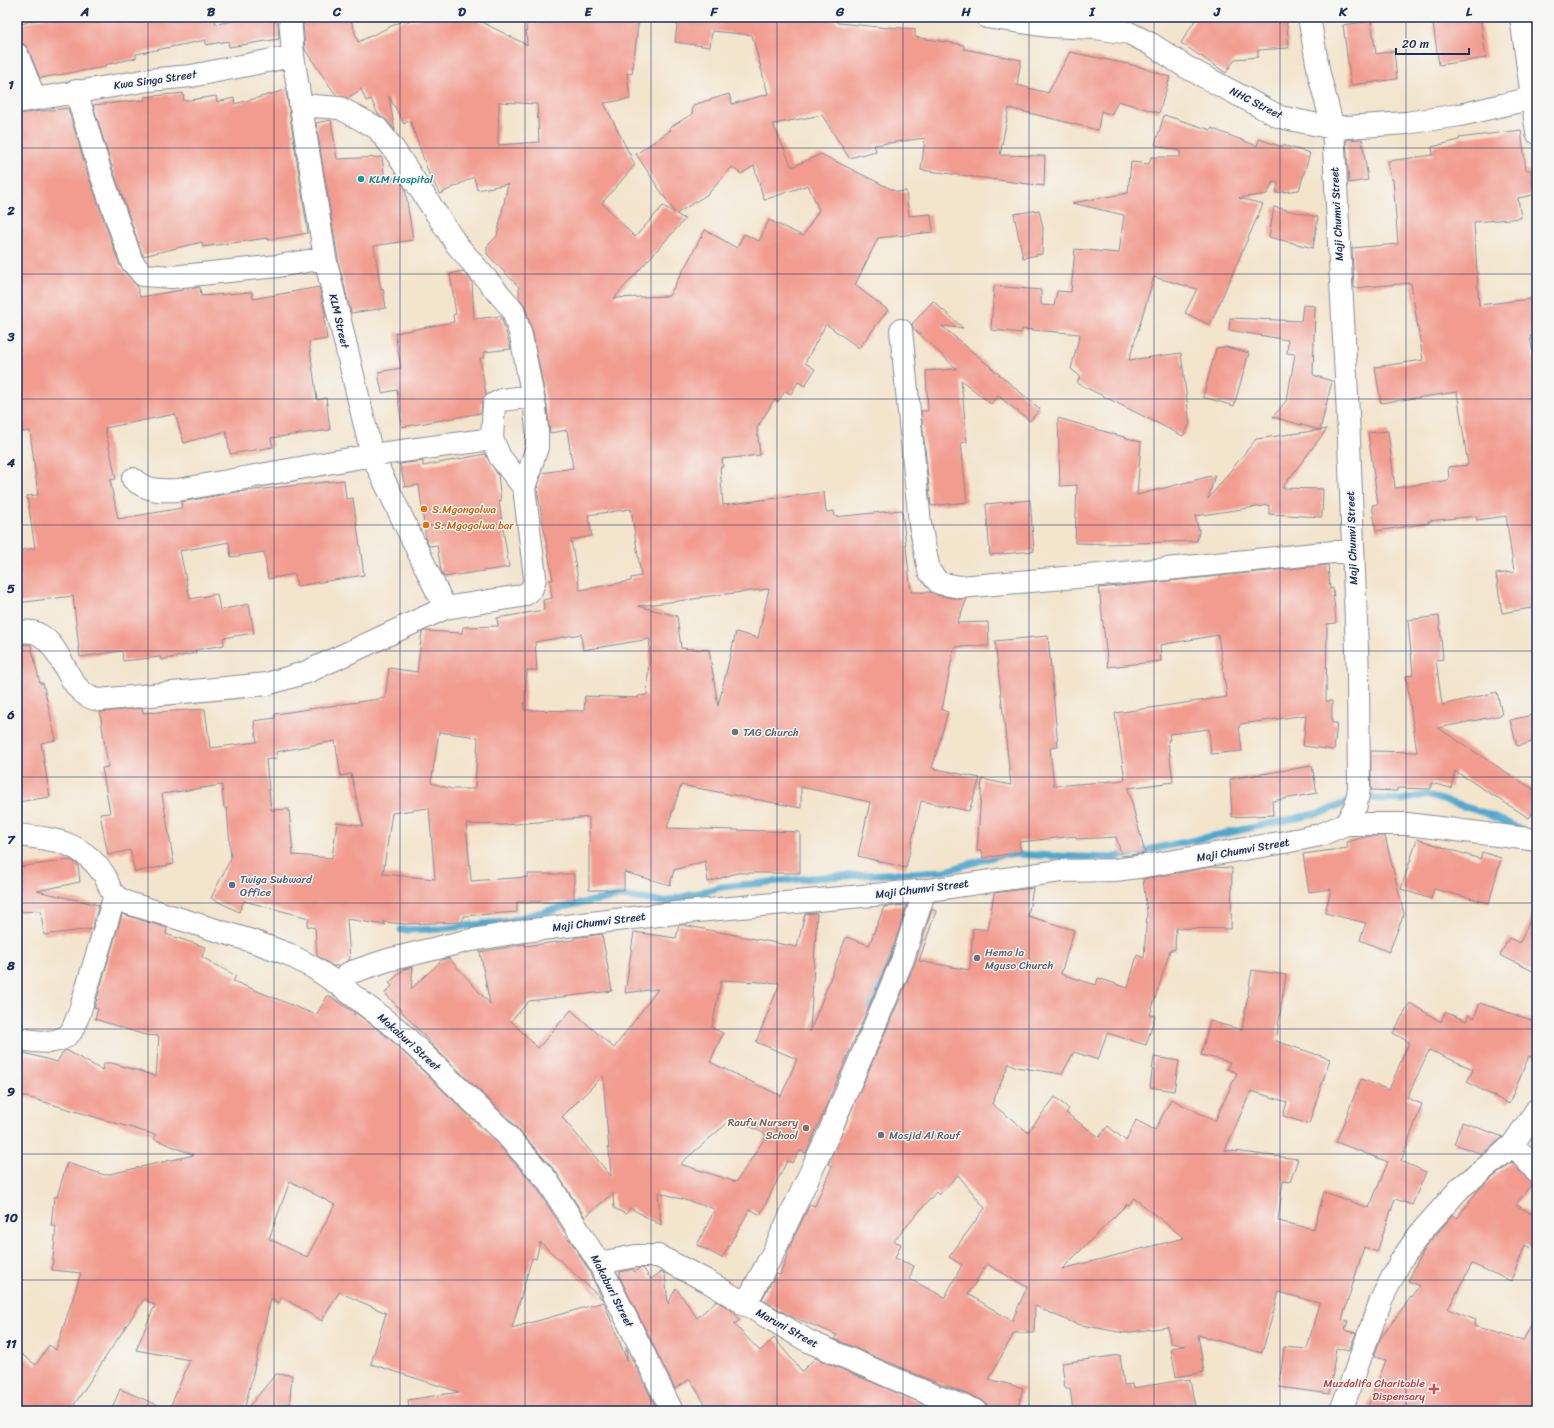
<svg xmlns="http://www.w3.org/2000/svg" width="1554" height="1428" viewBox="0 0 1554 1428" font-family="Sriracha,sans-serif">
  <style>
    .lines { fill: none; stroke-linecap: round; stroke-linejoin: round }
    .stream { stroke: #50a7cd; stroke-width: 7 }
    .building { fill: #f29b8f; fill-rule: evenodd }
    .minor-casing { stroke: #878a95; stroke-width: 24 }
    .minor { stroke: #fff; stroke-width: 22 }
    .grid { fill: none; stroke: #1b2f5e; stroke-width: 1; stroke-opacity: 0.55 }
    .culture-dot { fill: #0f9aa8; stroke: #f6f6f2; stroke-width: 1.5 }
    .food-dot { fill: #e8710a; stroke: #f6f6f2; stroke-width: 1.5 }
    .worship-dot { fill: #6b7280; stroke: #f6f6f2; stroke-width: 1.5 }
    .service-dot { fill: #5c6f8a; stroke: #f6f6f2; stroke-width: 1.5 }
    .education-dot { fill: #8d6e63; stroke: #f6f6f2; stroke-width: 1.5 }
    .health-dot { fill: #e0444e; stroke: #f6f6f2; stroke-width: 1.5 }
    .labels { text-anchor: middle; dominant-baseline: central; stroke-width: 3; stroke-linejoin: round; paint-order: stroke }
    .street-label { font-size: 11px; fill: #1b2f5e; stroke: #f6f6f2 }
    .culture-label { font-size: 11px; fill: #0d838f; stroke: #f6f6f2; text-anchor: start }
    .food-label { font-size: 11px; fill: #c56008; stroke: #f6f6f2; text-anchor: start }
    .worship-label { font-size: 11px; fill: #5b616d; stroke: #f6f6f2; text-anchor: start }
    .service-label { font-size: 11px; fill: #4e5e75; stroke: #f6f6f2; text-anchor: start }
    .education-label { font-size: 11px; fill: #785e54; stroke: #f6f6f2; text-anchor: end }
    .health-label { font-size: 11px; fill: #be3a42; stroke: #f6f6f2; text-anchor: end }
    .neatline { fill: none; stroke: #1b2f5e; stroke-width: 1.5 }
    .grid-label { font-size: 13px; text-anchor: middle; font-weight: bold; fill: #1b2f5e }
  </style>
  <rect width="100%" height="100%" fill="#f6f6f2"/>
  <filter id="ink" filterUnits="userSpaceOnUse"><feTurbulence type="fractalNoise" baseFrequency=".025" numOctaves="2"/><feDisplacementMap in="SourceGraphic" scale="8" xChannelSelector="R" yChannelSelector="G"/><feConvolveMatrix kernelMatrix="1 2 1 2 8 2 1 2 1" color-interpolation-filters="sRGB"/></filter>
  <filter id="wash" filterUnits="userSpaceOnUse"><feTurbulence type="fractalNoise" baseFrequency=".012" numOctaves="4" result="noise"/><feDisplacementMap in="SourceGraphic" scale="16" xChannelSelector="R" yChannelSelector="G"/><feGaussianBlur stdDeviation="0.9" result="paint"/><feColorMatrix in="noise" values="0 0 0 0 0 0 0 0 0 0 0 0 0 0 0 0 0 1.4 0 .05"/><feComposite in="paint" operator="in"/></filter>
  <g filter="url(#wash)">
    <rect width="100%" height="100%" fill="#f3e4cc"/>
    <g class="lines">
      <path class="stream" d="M401 930 440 929 508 921 572 905 621 896 664 902 721 887 822 877 945 871 1003 854 1111 858 1324 812 1350 801 1356 805 1370 798 1400 800 1426 795 1485 813 1523 830
        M871 1008 886 967 895 951"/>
    </g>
    <g id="blocks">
      <path class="building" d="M47 17H214L216 24 256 17H274L278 24 279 39 229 47 228 41 206 45V40L136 54V58L105 65V67L40 78 28 49 24 44 17 42V25Z
        M320 17H350L358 42 406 19 408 22 424 17H472L527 45 526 24 586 19V17H639L632 74 627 73 630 99 604 103 635 165 602 203 635 237 663 206 675 213 636 154 671 130 669 128 692 114 693 105 729 94 732 104 768 94 752 35 712 31 710 47 675 42 678 17H830L839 23 888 28V27L915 29V37L964 45V49L1021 60 1017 85 1048 93 1070 52 1137 66 1170 77 1159 113 1118 101 1111 115 1101 111 1098 130 1009 108 1000 155 1045 156 1044 186 921 170 925 138 874 145 876 151 849 158 822 115 773 124 792 167 821 154 897 192 906 191 909 216 931 214 933 232 878 238 855 285 888 310 859 348 826 324 805 363 815 369 805 386 798 382 791 394 785 391 778 402 774 400 757 428 760 455 722 459 723 467H720L723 505 824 492 826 512 834 511 835 517 902 510 911 592H932L937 595 958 599H967L957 623 988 622 989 646 954 647 942 710 948 712 932 768 980 778 969 811 921 801 906 868 858 856 870 802 801 787V808L681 785 667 828 800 832V873H737L708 882 705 861 674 870 670 885 624 872V890H589V817L506 825 466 824 471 881 528 877V874H574V902H517V912L463 916V922L405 924 383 922 386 925 347 919 350 959 339 966H333L317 956 315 928 307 926 309 918 244 901 239 912 211 898 231 858 227 808H224L222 785 162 794 174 864 135 872 130 850 108 855 100 814 110 813 102 768 108 767 100 712 142 708 143 713 205 709 210 748 257 742 254 721 275 718V714L385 698 389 668 417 672 422 632 425 631 462 633 463 627 498 626 497 618 544 610 543 600 552 598 550 580H553L537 489 542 473 573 468 567 430 550 433 547 406 533 334 525 306 519 298V287L487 254V246L497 236 508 184 477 190 474 177 440 194 429 174 410 120 404 124 389 96 395 131 387 120 378 114 371 99 366 101 361 89 348 98 336 95 305 50 303 22ZM499 102 537 104 539 142 498 145ZM754 166 764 200 808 185 819 210 803 236 769 220 759 241 744 234 737 248 705 230 669 296 614 298 685 219 676 214 708 194 732 167 741 174ZM631 509 641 576 631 578V581L580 590 571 540 592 536 588 515ZM769 589 758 638 736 632 718 706 709 650 681 648 677 616 638 606 701 598V597ZM581 634 583 650 650 639 647 695 638 696V698L585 696 584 711 524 710 527 670H537L535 642ZM439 732 478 737 475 789H452L431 783ZM335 741 341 776 351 774 363 826 337 822 332 858 293 855 289 809 271 810 266 760 277 758 276 752ZM429 808 435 879 383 874 392 813Z
        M1197 17H1286L1289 48 1258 50V57L1235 59 1226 73 1181 43Z
        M1432 17H1480L1486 58 1439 65Z
        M1371 21 1376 54 1394 51 1397 79 1351 85 1343 25Z
        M286 90 308 233 268 240V238L203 247 202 242 143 256 112 167 93 105 145 100 144 97 183 93 184 101 216 96 217 102 234 98 235 104Z
        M68 108 88 175 120 266 137 286 140 297 200 287 201 296 252 292 253 299 319 287 326 317 324 318 327 339 309 342 317 400 326 398 330 430 271 438 273 447 230 454 226 431 184 443 175 414 105 428 116 479 110 480 118 519 182 508 181 502 237 492 344 480 346 499 353 498 364 575 297 586 295 574 268 579 264 552 231 557 229 542 180 551 190 599 217 594 220 610 249 604 254 633 223 638 224 645 195 650 196 653 161 660 160 657 123 661 122 651 80 657 73 596 17 603V551L35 548 27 496 38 495 30 431 17 433V114Z
        M1164 115 1211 130V128L1257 146 1259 139 1282 147V145L1310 153 1299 190 1276 193 1278 183 1273 182 1267 194 1239 198 1263 204 1210 325 1185 313 1197 289 1154 277 1129 360 1181 353 1190 424 1183 436 1077 383 1080 376 1071 369 1080 334 1022 329V333L991 330 994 286 1041 290V305L1054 306 1057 291 1071 292 1075 249 1119 253 1124 215 1072 203 1128 193 1131 162 1149 164 1151 157H1180V151L1155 145Z
        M331 120 337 159 382 157 385 180 398 178 405 188 413 240 374 246 381 290 383 289 386 308 351 313 339 265 316 123Z
        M1521 130 1526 170H1531L1534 195 1518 198 1521 218 1474 222 1479 305 1530 299 1533 336H1530L1537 378V607L1502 613 1496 574 1514 572 1506 516 1477 520 1476 516 1428 521 1429 523 1376 531 1372 505 1378 504 1368 433 1388 431 1395 488 1449 480 1448 467 1468 465 1457 392 1381 403 1375 367 1423 360 1411 283 1354 288 1352 248 1398 244 1393 179H1391L1388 161 1433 155 1432 147 1459 140V138Z
        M1362 139 1368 180 1349 183 1346 140Z
        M1274 207 1318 217 1313 248 1269 237Z
        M1039 210 1043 228 1042 254 1023 258 1014 214Z
        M463 271 472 282 474 319 501 316 511 349 484 352 485 357 480 358 486 395 482 403 481 413 402 427 397 390 382 393 378 372 401 368 395 333 454 322 453 315 456 314 450 274Z
        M933 301 963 328 942 326 1040 409 1030 421 998 396 991 404 961 380 967 442 961 443 967 502 931 506 921 411H928L926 371 957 369 914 329 912 324Z
        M1303 305 1315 306 1313 375 1332 381 1320 430 1273 417 1287 400 1295 354 1287 353 1288 340 1229 330 1230 318 1301 321Z
        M1226 347 1249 353 1234 406 1203 397 1216 348Z
        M1058 418 1141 442 1137 495 1215 475 1208 499 1256 439 1327 429 1282 488 1323 489 1322 517 1269 514V505L1195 516 1199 531 1197 541 1106 544 1075 543 1077 485 1060 486Z
        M485 454 498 475 501 501 499 502 509 567 444 577 441 570 437 545 429 546 426 540 419 485 405 487 400 464 423 461V466Z
        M1030 500 1034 551 990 555 986 504Z
        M1328 565 1330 589 1333 588 1336 623 1327 624 1326 701H1332V723H1337L1334 750 1303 746 1306 715 1241 724 1239 726 1242 751 1211 754 1209 729 1169 734 1170 740H1168L1173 782 1128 788 1145 853 1122 856 1116 837 1076 839V836L1019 842 1021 852 983 858 982 850 977 851 982 779 1011 785 995 641 1048 636 1058 747 1050 748 1054 786 1125 780 1115 713 1227 697 1218 635 1160 645 1161 661 1108 667 1099 588Z
        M1439 616 1443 659 1436 660 1442 705 1497 692 1502 715 1438 728 1537 792V806L1529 818 1455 771 1451 788 1431 783V789L1397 788V791L1371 790V751L1417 752 1406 676 1413 675 1408 620Z
        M17 644 31 645 40 683H43L56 740 41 743 50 797 17 802Z
        M1537 714V741L1517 746 1510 720Z
        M1312 766 1317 793 1272 801 1273 815 1232 817 1230 779Z
        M1369 836H1385L1404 914 1389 952 1360 940 1366 923 1325 913 1331 889 1309 892 1303 854 1348 848 1347 842Z
        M1417 839 1480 859 1482 852 1501 858 1489 903 1434 889 1431 899 1401 889Z
        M71 860 78 865 80 882 37 891 99 905 92 929 44 935 41 911 17 912V867Z
        M1211 867 1232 868 1231 929 1176 928 1175 950H1170L1150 1015 1155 1016 1146 1045 1107 1033 1098 1060 1074 1052 1062 1074 1016 1067 1009 1063 992 1104 1028 1132 1055 1097 1069 1109 1066 1113 1099 1137 1108 1126 1126 1141 1136 1120 1155 1130 1171 1099 1215 1121 1237 1073 1227 1069 1230 1062 1201 1055 1210 1021 1242 1030 1252 970 1286 975 1276 1041 1330 1059 1309 1124 1283 1116 1287 1102 1251 1091 1225 1150 1298 1159 1290 1182 1283 1181 1278 1221 1314 1229 1324 1192 1369 1208 1388 1162 1336 1142 1361 1079 1389 1090 1409 1042 1393 1033 1410 1003 1441 1022 1445 1012 1466 1021 1469 1015 1474 1018 1480 1003 1537 1022V1059L1529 1056 1509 1104 1467 1082 1473 1069 1429 1050 1407 1098 1422 1104 1401 1161 1426 1172 1412 1205 1395 1199 1377 1252 1364 1247 1342 1320 1348 1321 1345 1330 1356 1333 1349 1351 1336 1348 1330 1394 1279 1387 1284 1347 1307 1349 1319 1303 1279 1292 1262 1353 1198 1335 1204 1372 1176 1377 1171 1348 1185 1346 1170 1343 1168 1327 1124 1333 1076 1324 1035 1306 1034 1333H1014L989 1379 1023 1388 1017 1411H988L986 1403 980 1399 930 1380 834 1339 837 1335 788 1315 762 1299 776 1274 780 1275 792 1241 810 1204 815 1206 832 1166 828 1164 914 966 932 909 936 911 919 961 970 970 973 928 988 930 994 893 1033 888 1028 916 1074 930 1061 974 1096 985 1098 978 1128 988 1137 955 1144 958 1147 912 1143 879ZM958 1175 985 1208 949 1257 962 1265 945 1297 909 1279 914 1266 895 1258 901 1244 894 1241 936 1192 939 1195ZM1134 1198 1184 1238 1062 1269 1127 1204 1129 1205ZM987 1264 1027 1287 1012 1321 968 1294Z
        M1537 904V973L1500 955 1509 938 1520 943Z
        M907 905 890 957 806 1153 800 1151 792 1163 787 1161 760 1215 750 1209 722 1258 697 1245 715 1209 658 1192 661 1225 630 1208 626 1214 614 1208 613 1193 585 1217 556 1172 511 1121 436 1049 385 993 392 986 389 983 404 969 413 967 411 989 442 960 449 958 490 1004 480 952 525 944V946L574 940V938L602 934 612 991 529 1001 511 1021 538 1048 571 1010 614 1048 658 989 625 993 634 932 676 938 679 925H683L797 947 805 914 817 913 810 1032 846 937 869 945 884 907ZM721 980 780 983 756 1042 797 1059 781 1096 710 1062 723 1033 712 1028ZM603 1076 611 1176 562 1117ZM733 1118 767 1135 736 1182 680 1164Z
        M122 914 167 928 166 934 205 947 202 957 236 976 233 981 316 1015 328 995 354 1012V1015L356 1013 389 1038 493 1139 537 1188 565 1233 564 1234 570 1240 588 1269 603 1300 540 1242 536 1259 532 1258 512 1328 604 1302 627 1361 626 1347 658 1411H409L408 1400 459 1392 371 1364 386 1313 339 1292 322 1321 282 1297 279 1303 271 1299 244 1411H111L120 1389 169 1410 190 1360 136 1350 155 1305 144 1299 70 1411H17V1351L36 1365 49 1345 56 1350 81 1273 52 1270 56 1226H51L54 1197H57L67 1163 105 1175 194 1155 154 1139 156 1135 17 1094V1081L24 1053 57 1062 63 1052 66 1050 102 1070 104 1063H112L156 1076 159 1036 145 1035 95 1019 98 1009 94 1008ZM290 1181 335 1205 307 1257 269 1239Z
        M1154 1057 1179 1061 1174 1091 1150 1087Z
        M1462 1122 1487 1131 1503 1137 1482 1154 1454 1144Z
        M1512 1162 1532 1183 1516 1205 1537 1217V1236L1530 1248 1525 1245 1511 1281 1472 1264 1448 1309 1476 1320 1474 1326 1523 1341 1537 1313V1411H1379L1368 1407 1386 1360 1374 1357 1380 1339 1419 1286 1408 1281 1425 1247 1453 1215 1457 1218 1480 1188Z
        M639 1268H643L651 1279 661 1272 665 1274 668 1304 676 1288 697 1318 716 1301 730 1309 740 1320 734 1324 760 1351 774 1338 802 1371 815 1358 940 1411H709L690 1379 675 1389 620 1278V1272L633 1269 635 1272Z
        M1120 1355 1124 1385 1132 1384 1133 1388 1190 1379 1195 1407 1167 1411H1073L1070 1388H1065L1062 1363Z
        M276 1374 292 1375 289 1411H245Z"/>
    </g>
  </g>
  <g filter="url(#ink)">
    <use href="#blocks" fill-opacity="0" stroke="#878a95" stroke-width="1"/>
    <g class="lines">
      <defs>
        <path id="minor" d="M290 17 293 56 325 258 372 455 445 608
          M987 17 1049 26 1096 28 1129 33 1151 44 1186 67 1280 117 1333 128 1406 123 1460 115 1537 97
          M1521 17 1537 133
          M17 54 35 99
          M76 91 100 171 132 262 143 275 172 277 278 266 325 258
          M17 102 149 80 191 76 293 56
          M901 330 920 524 929 571 939 583 960 587 1157 570 1353 550
          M492 439 500 457 524 488
          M133 479C147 491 160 491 178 490L372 455 485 440 492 439 494 404 502 400 532 396
          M17 632C24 632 31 630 38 634 65 647 66 695 99 700L267 684 307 672 445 608 521 596C532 592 533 588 535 577L524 488 537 447V429L535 408 521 336 513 310 457 245 393 148 377 128 340 108 300 105
          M1346 824H1407L1537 840
          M17 835C54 839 80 841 103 873 108 880 109 889 114 895 117 898 124 901 128 903L255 942 288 954 314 968 338 984 397 1029 502 1130 547 1180 599 1263 672 1411
          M338 984 349 973 388 960 466 941 524 931 675 913 929 890 1060 871 1115 870 1145 866 1285 842 1320 835 1346 824 1356 805 1359 788 1358 676 1348 415 1333 128 1319 74 1309 17
          M17 1039C34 1041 58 1047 71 1032 74 1027 76 1020 79 1014L115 895
          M1513 1144 1537 1172
          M599 1263 636 1256H658L707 1281 808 1341 925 1392 976 1411
          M745 1305 773 1253 829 1133 902 961 925 890
          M1341 1411 1381 1300 1400 1262 1421 1232 1460 1188 1499 1157 1513 1144 1537 1109"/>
      </defs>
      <use href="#minor" class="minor-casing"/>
      <use href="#minor" class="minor"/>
    </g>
  </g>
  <path class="grid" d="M148 17V1411M274 17V1411M400 17V1411M525 17V1411M651 17V1411M777 17V1411M903 17V1411M1029 17V1411M1154 17V1411M1280 17V1411M1406 17V1411M17 148H1537M17 274H1537M17 399H1537M17 525H1537M17 651H1537M17 777H1537M17 903H1537M17 1029H1537M17 1154H1537M17 1280H1537"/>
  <circle class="culture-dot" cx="361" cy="179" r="4"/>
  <g class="food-dot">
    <circle cx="424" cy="509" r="4"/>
    <circle cx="426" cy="525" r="4"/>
  </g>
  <g class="worship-dot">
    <circle cx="735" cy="732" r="4"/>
    <circle cx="977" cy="958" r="4"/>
    <circle cx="881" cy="1135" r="4"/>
  </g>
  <circle class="service-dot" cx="232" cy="885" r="4"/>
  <circle class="education-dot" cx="806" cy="1128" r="4"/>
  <path class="health-dot" d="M1432 1383h4v4h4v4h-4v4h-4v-4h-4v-4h4z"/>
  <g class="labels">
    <g class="street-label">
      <text transform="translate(155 80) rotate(-8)">Kwa Singa Street</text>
      <text transform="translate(1256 103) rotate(27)">NHC Street</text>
      <text transform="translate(1337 214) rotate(-93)">Maji Chumvi Street</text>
      <text transform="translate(339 321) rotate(77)">KLM Street</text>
      <text transform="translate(1352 538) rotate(-92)">Maji Chumvi Street</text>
      <text transform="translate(1243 850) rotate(-10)">Maji Chumvi Street</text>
      <text transform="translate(922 889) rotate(-7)">Maji Chumvi Street</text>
      <text transform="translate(599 922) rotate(-7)">Maji Chumvi Street</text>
      <text transform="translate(409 1042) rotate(42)">Makaburi Street</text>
      <text transform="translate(612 1291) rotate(63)">Makaburi Street</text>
      <text transform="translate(787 1328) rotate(29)">Maruni Street</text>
    </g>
    <g class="culture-label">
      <text x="369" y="179">KLM Hospital</text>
    </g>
    <g class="food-label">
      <text x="432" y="509">S.Mgongolwa</text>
      <text x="434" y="525">S. Mgogolwa bar</text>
    </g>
    <g class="worship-label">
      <text x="743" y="732">TAG Church</text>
      <text x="985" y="952">Hema la<tspan x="985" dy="13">Mguso Church</tspan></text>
      <text x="889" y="1135">Masjid Al Rauf</text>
    </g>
    <g class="service-label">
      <text x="240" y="879">Twiga Subward<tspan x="240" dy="13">Office</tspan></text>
    </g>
    <g class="education-label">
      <text x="798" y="1122">Raufu Nursery<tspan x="798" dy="13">School</tspan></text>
    </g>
    <g class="health-label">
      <text x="1425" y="1383">Muzdalifa Charitable<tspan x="1425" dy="13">Dispensary</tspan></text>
    </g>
  </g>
  <rect width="1554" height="1428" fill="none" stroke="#f6f6f2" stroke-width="44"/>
  <path d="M1396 48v6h73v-6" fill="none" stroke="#1b2f5e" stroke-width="2"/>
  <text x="1402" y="48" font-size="12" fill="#1b2f5e" stroke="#f6f6f2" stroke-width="3" paint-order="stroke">20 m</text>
  <rect x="22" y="22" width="1510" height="1384" class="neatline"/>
  <g class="grid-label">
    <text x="85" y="16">A</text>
    <text x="211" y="16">B</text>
    <text x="337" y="16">C</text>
    <text x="462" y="16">D</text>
    <text x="588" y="16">E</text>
    <text x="714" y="16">F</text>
    <text x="840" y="16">G</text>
    <text x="966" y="16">H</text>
    <text x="1092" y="16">I</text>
    <text x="1217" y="16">J</text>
    <text x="1343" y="16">K</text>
    <text x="1469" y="16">L</text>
    <text x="11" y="89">1</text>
    <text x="11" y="215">2</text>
    <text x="11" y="341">3</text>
    <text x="11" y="467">4</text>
    <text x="11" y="593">5</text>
    <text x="11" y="719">6</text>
    <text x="11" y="844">7</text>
    <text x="11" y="970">8</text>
    <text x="11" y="1096">9</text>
    <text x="11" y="1222">10</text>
    <text x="11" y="1348">11</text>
  </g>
</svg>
